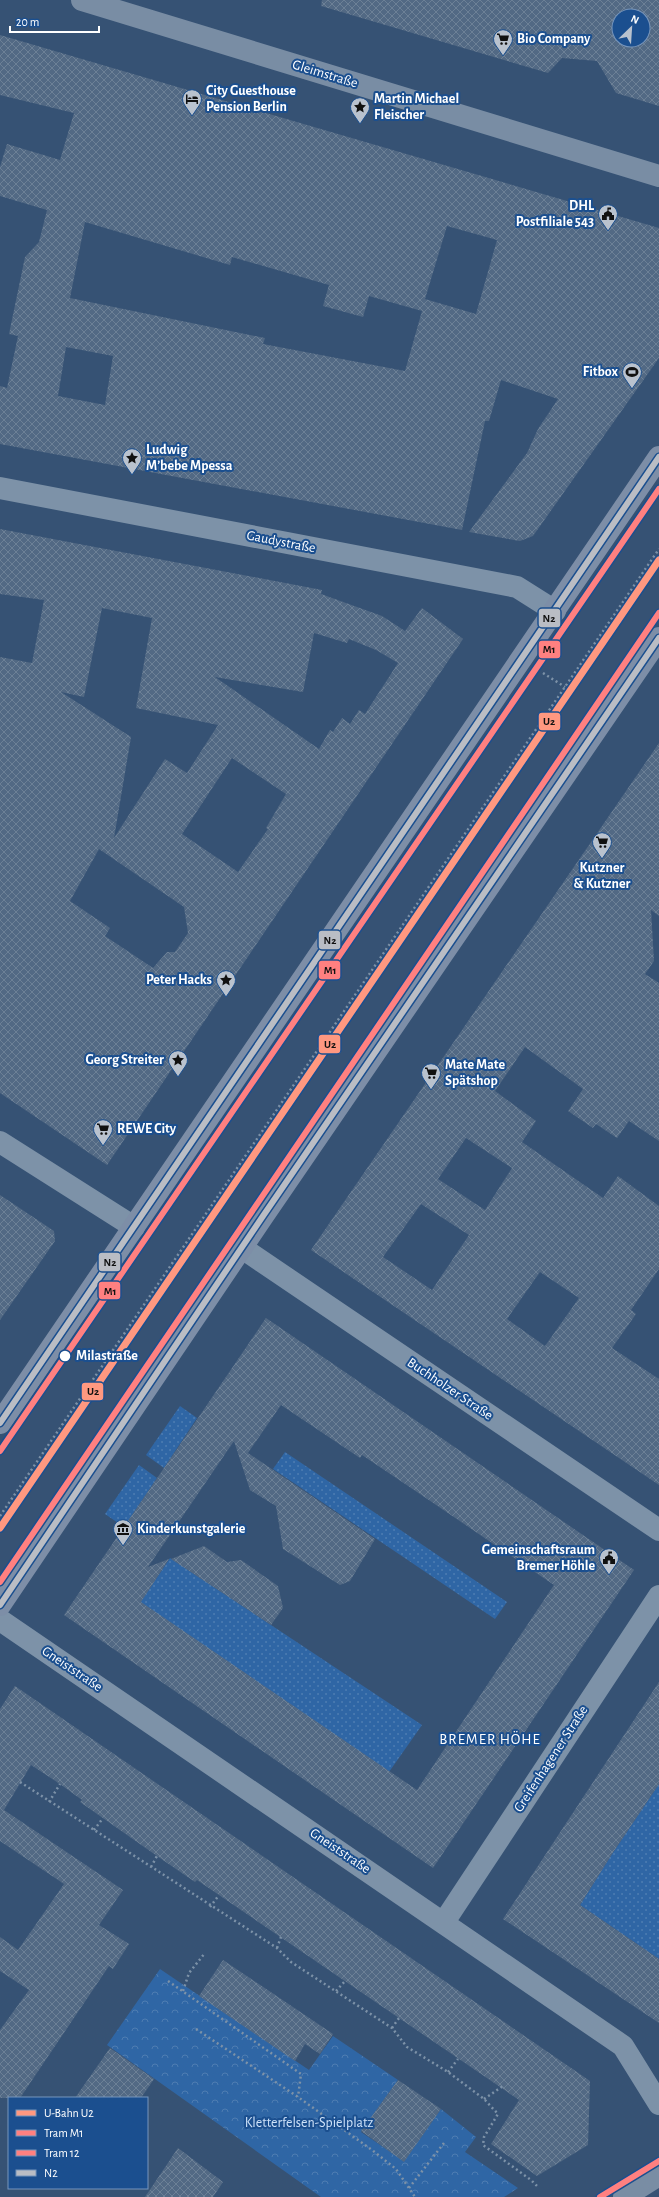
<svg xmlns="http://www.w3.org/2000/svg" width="659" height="2197" viewBox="0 0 659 2197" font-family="'Alegreya Sans',sans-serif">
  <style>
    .park { fill: url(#park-crowns) }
    .garden { fill: url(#garden-dots) }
    .building { fill: url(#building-cross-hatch); fill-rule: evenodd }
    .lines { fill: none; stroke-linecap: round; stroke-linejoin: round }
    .path { stroke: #7d92a8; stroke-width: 2.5; stroke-dasharray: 2 3; stroke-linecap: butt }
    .street { stroke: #7d92a8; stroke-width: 22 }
    .secondary { stroke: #798da4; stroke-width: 22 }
    .primary { stroke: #7d8ea7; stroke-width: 22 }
    .bus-1-casing { stroke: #1b4f8f; stroke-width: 9 }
    .bus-1 { stroke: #babdc4; stroke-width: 6 }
    .tram-1-casing { stroke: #1b4f8f; stroke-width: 9 }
    .tram-2-casing { stroke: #1b4f8f; stroke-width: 9 }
    .tram-1 { stroke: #ff8080; stroke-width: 6 }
    .tram-2 { stroke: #ff8080; stroke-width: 6 }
    .metro-1-casing { stroke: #1b4f8f; stroke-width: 10 }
    .metro-1 { stroke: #ff9880; stroke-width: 7 }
    .stop-dot { fill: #fff; stroke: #1b4f8f; stroke-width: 1.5 }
    .labels { text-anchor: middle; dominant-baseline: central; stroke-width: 4; stroke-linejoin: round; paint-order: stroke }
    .poi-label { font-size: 14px; font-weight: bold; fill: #fff; stroke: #1b4f8f; text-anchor: start }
    .street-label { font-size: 14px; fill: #fff; stroke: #1b4f8f }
    .stop-label { font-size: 14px; font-weight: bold; fill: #fff; stroke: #1b4f8f; text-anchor: start }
    .park-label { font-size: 14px; fill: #cfe3fa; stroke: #1b4f8f }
    .neighbourhood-label { font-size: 15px; letter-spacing: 1px; fill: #fff; stroke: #1b4f8f }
    .line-badge { stroke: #1b4f8f; stroke-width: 1.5 }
    .pale-badge-label { font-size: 11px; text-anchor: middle; font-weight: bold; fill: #111 }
  </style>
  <defs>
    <pattern id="park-crowns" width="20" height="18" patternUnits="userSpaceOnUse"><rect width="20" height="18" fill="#2f66a5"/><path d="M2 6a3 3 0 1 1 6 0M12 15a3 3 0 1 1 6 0" fill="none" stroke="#4e7db2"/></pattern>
    <pattern id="garden-dots" width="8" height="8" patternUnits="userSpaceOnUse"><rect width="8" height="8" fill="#2f66a5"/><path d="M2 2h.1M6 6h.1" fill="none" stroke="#4e7db2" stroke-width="1.8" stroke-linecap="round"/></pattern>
    <pattern id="building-cross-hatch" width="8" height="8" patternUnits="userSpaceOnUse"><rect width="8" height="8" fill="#526984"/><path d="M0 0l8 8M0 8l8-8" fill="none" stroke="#6c8096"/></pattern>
  </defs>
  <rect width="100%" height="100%" fill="#365274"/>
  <path class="park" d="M160 1969 309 2070 333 2036 398 2080 361 2132 404 2161 441 2109 476 2137 465 2152 518 2188 504 2197H321L107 2045Z"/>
  <path class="garden" d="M180 1406 197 1418 164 1468 146 1455Z
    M285 1452 507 1602 495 1619 273 1469Z
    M139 1465 157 1478 124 1527 105 1514Z
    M170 1558 422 1725 389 1772 153 1611 137 1603 146 1590 148 1591Z
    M659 1784V1959L580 1905 612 1854Z"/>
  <path class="building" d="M322 0H659V106L616 93 597 61 562 58 548 73 321 6ZM619 16H643V40H619Z
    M0 35 659 228V358L533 536 520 541 469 532 527 453 538 429 558 399 501 380 489 421H485L462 530 0 444V386L7 388 18 336 9 334 25 257 39 242 47 210 0 196V167L7 144 60 160 74 113 0 95ZM85 222 230 265 232 257 329 285 323 306 363 317 369 296 422 311 405 371 263 344 265 338 70 298ZM447 226 497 240 476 314 425 299ZM66 347 113 356 105 405 58 396Z
    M0 529 322 590 321 594 382 616 405 631 422 608 463 639 107 1165 0 1093V657L32 663 44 600 0 594ZM102 608 152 618 136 708 218 725 187 773 165 759 114 838 131 737 61 692 84 697ZM314 633 347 643 349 639 376 650 398 663 365 714 359 710 350 724 342 718 333 732 330 730 319 749 215 677 303 692ZM232 758 286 794 266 828 268 829 238 872 182 834ZM99 849 184 907 188 933 175 952H167L153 968 105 936 110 928 70 901Z
    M659 743V916L651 910 654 961 645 974 659 983V1141L629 1121 617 1138 596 1124 593 1128 568 1111 583 1089 525 1047 495 1091 536 1121 522 1142 603 1198 618 1176 659 1206V1269L631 1310 636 1314 612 1348 659 1379V1485L311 1250ZM466 1138 512 1168 485 1210 438 1179ZM421 1204 469 1235 432 1290 383 1257ZM540 1272 579 1298 545 1346 507 1319Z
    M0 1195 54 1231 55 1241 0 1320Z
    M266 1318 634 1570 433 1868 64 1615ZM281 1405 360 1458 362 1455 417 1492 554 1585 417 1790 141 1602 169 1559 148 1567 234 1441 250 1490 276 1506 283 1549 340 1585 350 1581 375 1539 248 1453Z
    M204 1546 227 1562 241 1560 278 1586 283 1608 271 1625 171 1559Z
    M659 1682V1784L612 1854 580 1905 659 1959V2023L503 1919Z
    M15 1686 590 2081 588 2145 537 2176 491 2144 519 2100 197 1880 195 1882 157 1856 80 1802 82 1800 60 1784 31 1765 4 1810 123 1890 99 1925 129 1944 113 1969 109 1966 20 2098H0V2030L29 1990 0 1971V1937L18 1950 64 1884 0 1841V1709Z
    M223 1960 333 2034 320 2054 305 2044 295 2061 199 1996Z
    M110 2048 154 2079 141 2098H75Z
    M398 2080 441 2109 404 2162 361 2131Z
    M178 2148 223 2182 213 2197H145Z"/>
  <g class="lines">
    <path class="path" d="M543 673 565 687
      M0 1516 659 549
      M20 1782 277 1948 291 1962 392 2028 407 2047 448 2072 484 2099 498 2114 484 2137 483 2145 531 2180 538 2187
      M49 1802 60 1784
      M94 1830 103 1818
      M151 1867 157 1856
      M210 1907 219 1895
      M277 1948 281 1937
      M168 1981 301 2074 298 2097
      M183 1991 189 1973 205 1953
      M336 1991 345 1981
      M392 2028 399 2018
      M196 2029 298 2097 372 2150 396 2169 415 2197
      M448 2072 458 2059
      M484 2099 503 2086
      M409 2188 444 2143"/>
    <path class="street" d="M0 488 517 587 555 611
      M0 1142 134 1227
      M242 1248 659 1530
      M0 1620 623 2046 659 2104
      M444 1922 659 1596"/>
    <path class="secondary" d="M82 0 659 176
      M624 2197 659 2175"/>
    <path class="primary" d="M0 1423 659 457
      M0 1605 263 1216 659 638"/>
    <defs>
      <path id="bus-1" d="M0 1423 659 457
        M0 1605 263 1216 659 638"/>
    </defs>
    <use href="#bus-1" class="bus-1-casing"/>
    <use href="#bus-1" class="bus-1"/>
    <defs>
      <path id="tram-1" d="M0 1451 659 489
        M0 1582 659 613"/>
      <path id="tram-2" d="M600 2197 659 2161"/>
    </defs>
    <use href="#tram-1" class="tram-1-casing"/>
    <use href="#tram-2" class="tram-2-casing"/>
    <use href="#tram-1" class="tram-1"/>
    <use href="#tram-2" class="tram-2"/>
    <defs>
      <path id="metro-1" d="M0 1528 659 560"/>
    </defs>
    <use href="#metro-1" class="metro-1-casing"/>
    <use href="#metro-1" class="metro-1"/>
  </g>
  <defs>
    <symbol id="supermarket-pin" viewBox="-11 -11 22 30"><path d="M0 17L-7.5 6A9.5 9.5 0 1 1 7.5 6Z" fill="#b9c2ce" stroke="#1b4f8f"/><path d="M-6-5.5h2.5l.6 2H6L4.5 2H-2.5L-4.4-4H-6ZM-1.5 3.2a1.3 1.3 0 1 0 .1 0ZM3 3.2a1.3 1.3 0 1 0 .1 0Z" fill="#111"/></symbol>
    <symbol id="hotel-pin" viewBox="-11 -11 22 30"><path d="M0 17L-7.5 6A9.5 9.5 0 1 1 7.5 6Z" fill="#b9c2ce" stroke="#1b4f8f"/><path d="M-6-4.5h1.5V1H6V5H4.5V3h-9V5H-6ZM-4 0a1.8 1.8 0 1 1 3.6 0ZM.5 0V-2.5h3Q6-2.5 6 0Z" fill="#111"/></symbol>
    <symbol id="sight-pin" viewBox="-11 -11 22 30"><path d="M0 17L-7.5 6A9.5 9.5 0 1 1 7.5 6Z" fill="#b9c2ce" stroke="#1b4f8f"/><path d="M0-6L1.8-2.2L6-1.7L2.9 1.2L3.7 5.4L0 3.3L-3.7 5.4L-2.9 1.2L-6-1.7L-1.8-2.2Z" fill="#111"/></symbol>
    <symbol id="civic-pin" viewBox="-11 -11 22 30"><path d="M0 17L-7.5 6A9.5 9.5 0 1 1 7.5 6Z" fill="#b9c2ce" stroke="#1b4f8f"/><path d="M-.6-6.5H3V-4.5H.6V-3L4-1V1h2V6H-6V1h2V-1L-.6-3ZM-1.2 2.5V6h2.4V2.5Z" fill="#111"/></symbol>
    <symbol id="stadium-pin" viewBox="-11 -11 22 30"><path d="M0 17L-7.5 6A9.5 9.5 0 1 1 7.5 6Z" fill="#b9c2ce" stroke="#1b4f8f"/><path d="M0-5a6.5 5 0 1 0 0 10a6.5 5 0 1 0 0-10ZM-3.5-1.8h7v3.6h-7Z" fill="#111"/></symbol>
    <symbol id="museum-pin" viewBox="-11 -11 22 30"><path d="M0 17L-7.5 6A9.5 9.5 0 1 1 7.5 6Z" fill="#b9c2ce" stroke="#1b4f8f"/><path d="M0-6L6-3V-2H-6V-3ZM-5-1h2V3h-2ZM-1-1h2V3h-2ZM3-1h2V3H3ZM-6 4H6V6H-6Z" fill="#111"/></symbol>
  </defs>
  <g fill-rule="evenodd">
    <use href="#supermarket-pin" x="492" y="28" width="22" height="30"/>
    <use href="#hotel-pin" x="181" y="88" width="22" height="30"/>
    <use href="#sight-pin" x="349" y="96" width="22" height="30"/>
    <use href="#civic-pin" x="597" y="203" width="22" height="30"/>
    <use href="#stadium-pin" x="621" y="361" width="22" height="30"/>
    <use href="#sight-pin" x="121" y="447" width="22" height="30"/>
    <use href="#supermarket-pin" x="591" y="831" width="22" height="30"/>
    <use href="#sight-pin" x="215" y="969" width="22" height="30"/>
    <use href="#sight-pin" x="167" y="1049" width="22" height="30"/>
    <use href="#supermarket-pin" x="420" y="1062" width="22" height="30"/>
    <use href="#supermarket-pin" x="92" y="1118" width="22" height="30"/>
    <use href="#museum-pin" x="112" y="1518" width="22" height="30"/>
    <use href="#civic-pin" x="598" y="1547" width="22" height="30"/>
  </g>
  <circle class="stop-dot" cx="65" cy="1356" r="6"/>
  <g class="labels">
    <g class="poi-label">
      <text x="517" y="39">Bio Company</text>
      <text x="206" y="91">City Guesthouse<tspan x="206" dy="16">Pension Berlin</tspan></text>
      <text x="374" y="99">Martin Michael<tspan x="374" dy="16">Fleischer</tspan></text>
      <text x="594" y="206" text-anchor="end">DHL<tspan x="594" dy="16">Postfiliale 543</tspan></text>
      <text x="618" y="372" text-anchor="end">Fitbox</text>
      <text x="146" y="450">Ludwig<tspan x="146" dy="16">M’bebe Mpessa</tspan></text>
      <text x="602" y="868" text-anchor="middle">Kutzner<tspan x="602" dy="16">&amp; Kutzner</tspan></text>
      <text x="212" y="980" text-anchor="end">Peter Hacks</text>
      <text x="164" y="1060" text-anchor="end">Georg Streiter</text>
      <text x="445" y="1065">Mate Mate<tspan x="445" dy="16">Spätshop</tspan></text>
      <text x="117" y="1129">REWE City</text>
      <text x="137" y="1529">Kinderkunstgalerie</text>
      <text x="595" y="1550" text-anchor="end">Gemeinschaftsraum<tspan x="595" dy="16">Bremer Höhle</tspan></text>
    </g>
    <g class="street-label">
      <text transform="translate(325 74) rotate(17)">Gleimstraße</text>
      <text transform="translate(281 542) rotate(11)">Gaudystraße</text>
      <text transform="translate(450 1389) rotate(34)">Buchholzer Straße</text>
      <text transform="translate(72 1669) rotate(34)">Gneiststraße</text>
      <text transform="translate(551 1759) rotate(-57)">Greifenhagener Straße</text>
      <text transform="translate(340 1851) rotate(34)">Gneiststraße</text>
    </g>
    <g class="stop-label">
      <text x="76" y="1356">Milastraße</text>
    </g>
    <g class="park-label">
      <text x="309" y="2123">Kletterfelsen-Spielplatz</text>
    </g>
    <g class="neighbourhood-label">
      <text x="490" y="1739">BREMER HÖHE</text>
    </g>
  </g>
  <g class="line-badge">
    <rect x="538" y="608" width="23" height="20" rx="4" fill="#babdc4"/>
    <rect x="538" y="640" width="23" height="19" rx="4" fill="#ff8080"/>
    <rect x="538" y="712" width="23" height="19" rx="4" fill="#ff9880"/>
    <rect x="318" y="930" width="23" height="20" rx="4" fill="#babdc4"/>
    <rect x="318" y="960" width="23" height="20" rx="4" fill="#ff8080"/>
    <rect x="318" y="1034" width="23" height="20" rx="4" fill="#ff9880"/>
    <rect x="98" y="1252" width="23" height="20" rx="4" fill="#babdc4"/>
    <rect x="98" y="1281" width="23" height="19" rx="4" fill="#ff8080"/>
    <rect x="81" y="1382" width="23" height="19" rx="4" fill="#ff9880"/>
  </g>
  <g class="pale-badge-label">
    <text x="549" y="622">N2</text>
    <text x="549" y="653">M1</text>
    <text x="549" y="725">U2</text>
    <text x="330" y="944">N2</text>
    <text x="330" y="974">M1</text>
    <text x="330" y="1048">U2</text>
    <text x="110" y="1266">N2</text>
    <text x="110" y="1295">M1</text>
    <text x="93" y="1395">U2</text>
  </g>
  <rect x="8" y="2097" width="140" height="92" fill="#1b4f8f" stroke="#7695bc"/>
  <rect x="16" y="2110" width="20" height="6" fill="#ff9880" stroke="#7695bc"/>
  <text x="44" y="2117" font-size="12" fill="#ffffff">U-Bahn U2</text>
  <rect x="16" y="2130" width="20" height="6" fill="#ff8080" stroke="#7695bc"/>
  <text x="44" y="2137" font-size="12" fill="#ffffff">Tram M1</text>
  <rect x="16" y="2150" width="20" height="6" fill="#ff8080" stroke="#7695bc"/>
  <text x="44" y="2157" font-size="12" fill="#ffffff">Tram 12</text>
  <rect x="16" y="2170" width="20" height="6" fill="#babdc4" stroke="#7695bc"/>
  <text x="44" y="2177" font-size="12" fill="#ffffff">N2</text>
  <g transform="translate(631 28) rotate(25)"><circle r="19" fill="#1b4f8f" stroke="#7695bc"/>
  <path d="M0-3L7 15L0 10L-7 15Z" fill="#b9c2ce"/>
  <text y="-6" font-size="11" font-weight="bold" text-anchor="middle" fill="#ffffff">N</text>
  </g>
  <path d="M10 26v6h89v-6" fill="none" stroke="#ffffff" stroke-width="2"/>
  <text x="16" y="26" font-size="12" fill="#ffffff" stroke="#1b4f8f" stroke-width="3" paint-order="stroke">20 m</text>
</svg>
